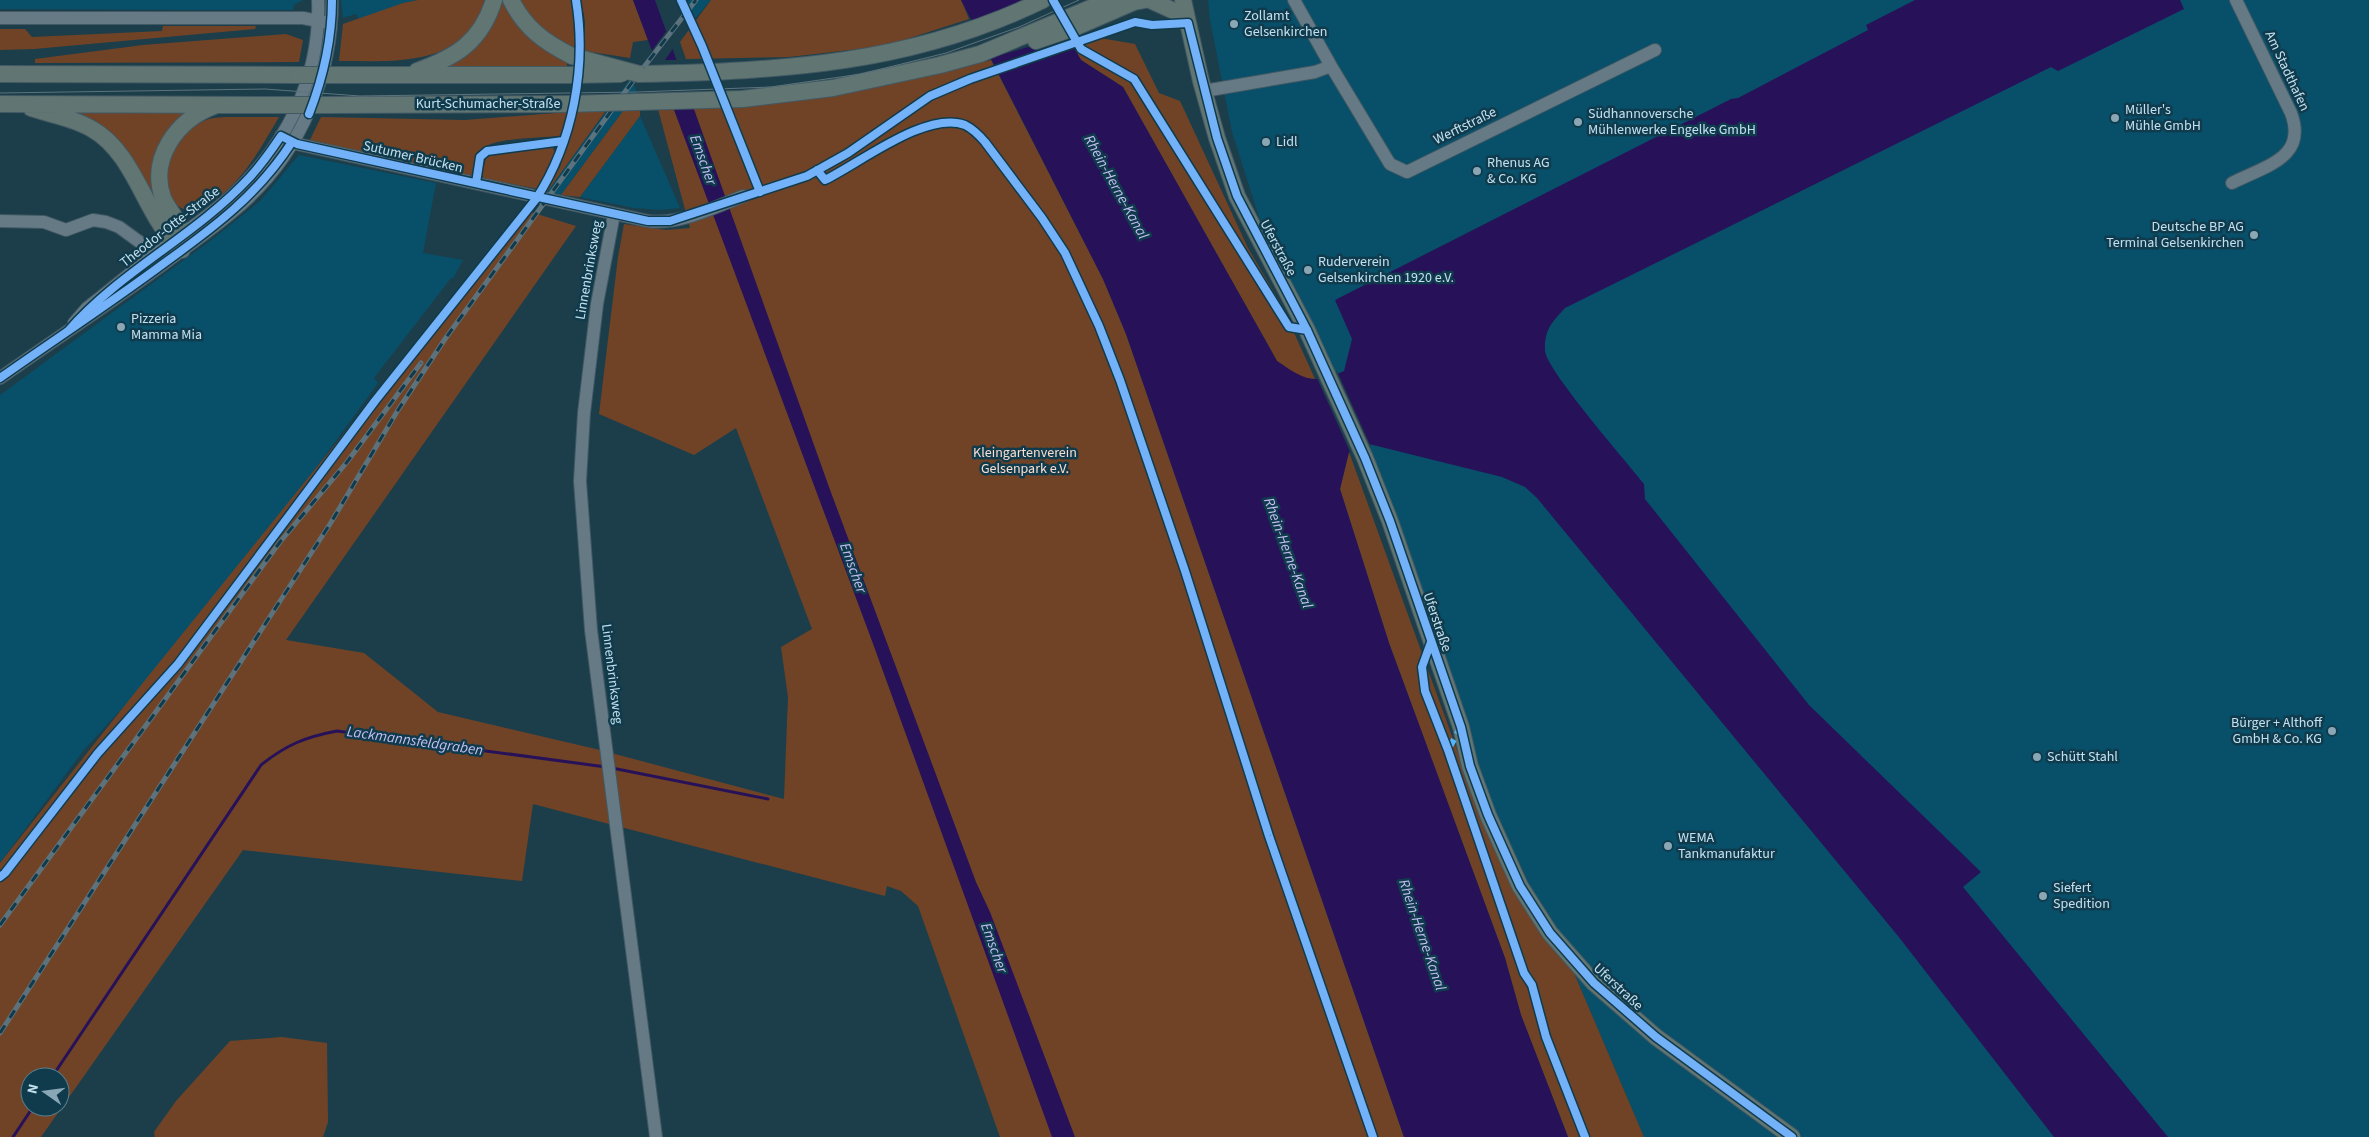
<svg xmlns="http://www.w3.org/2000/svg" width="2369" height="1137" viewBox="0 0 2369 1137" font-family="'Source Sans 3',sans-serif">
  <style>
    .built { fill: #084f69 }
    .green { fill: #714326; fill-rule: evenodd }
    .water { fill: #271259 }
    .pier { fill: #1c3e4a }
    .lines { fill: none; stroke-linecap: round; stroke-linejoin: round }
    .stream { stroke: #271259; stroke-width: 3 }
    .minor-casing { stroke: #415964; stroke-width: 14 }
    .major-casing { stroke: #415964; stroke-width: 18 }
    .minor { stroke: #657a85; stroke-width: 12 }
    .major { stroke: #617573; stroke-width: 16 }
    .tram { stroke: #5c737d; stroke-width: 1 }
    .rail-casing { stroke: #5c737d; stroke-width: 5 }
    .rail { stroke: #103b4d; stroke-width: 3; stroke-dasharray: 9; stroke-linecap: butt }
    .major-bridge-casing { stroke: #415964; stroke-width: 18; stroke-linecap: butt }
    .major-bridge { stroke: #617573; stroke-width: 16 }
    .quiet { stroke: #56b5f8; stroke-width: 6; stroke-dasharray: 12 6; stroke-linecap: butt }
    .cycleway-casing { stroke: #103b4d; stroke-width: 11 }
    .cycleway { stroke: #73b2f8; stroke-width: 8 }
    .poi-dot { fill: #89a7b5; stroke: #103b4d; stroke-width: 2 }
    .labels { text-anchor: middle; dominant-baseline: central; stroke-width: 5; stroke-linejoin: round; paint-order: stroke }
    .poi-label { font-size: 14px; fill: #c4e0ee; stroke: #103b4d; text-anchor: start }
    .street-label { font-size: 14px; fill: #c4e0ee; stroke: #103b4d }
    .park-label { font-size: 14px; fill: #fadecf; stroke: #103b4d }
    .water-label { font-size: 15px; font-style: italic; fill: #c5bef3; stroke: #103b4d }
  </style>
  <rect width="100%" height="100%" fill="#1c3e4a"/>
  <path class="built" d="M0 0H303L294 5 293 10H197L0 9Z
    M341 0H418L403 3 360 20 356 14 343 18Z
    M689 0H711L693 21 686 5Z
    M1208 0H2369V1137H1644L1574 973 1536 899 1493 806 1388 502 1306 310 1259 217 1232 132 1210 20Z
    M631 78 638 95 623 111 561 195 547 192Z
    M640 116 680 208 660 210 634 208 580 197Z
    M299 155 436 183 423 253 463 260 453 279 451 278 374 378 378 383 214 608 83 751 0 863V395L214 238 260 201Z"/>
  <path class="green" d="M418 0H485C466 68 395 61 339 61L343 24 403 3Z
    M501 0C519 32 534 47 567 61V67H447Z
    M519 0H572L577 24V48C552 39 532 23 519 0Z
    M581 0H633L648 40 633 42 630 58 585 51V21Z
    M711 0H961L969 19 885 46 789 57 686 59 680 42Z
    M163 26H256L255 29 34 49 0 50V29H25L32 37 162 31Z
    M286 34 303 40 299 62 35 63V59L143 45Z
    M1100 38 1135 44 1159 93 1180 101 1248 248 1281 304 1315 379 1301 378 1277 361 1123 87 1081 60 1073 47Z
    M991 60 1103 279 1126 334 1404 1137H1000L918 906 901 891 887 886 885 896 533 804 522 881 243 850 41 1137H0V863L133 695 524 210 576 226 286 640 364 653 438 712 600 750 784 799 788 697 781 647 812 629 736 428 694 455 599 414 618 257 624 224 666 230 690 228 658 109 863 90ZM30 1077H60V1107H30Z
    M191 110 164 137 165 221 120 142 105 129 66 111Z
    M640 110V116L580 197 561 195 623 111Z
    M569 112 563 132 559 136C542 138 490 137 480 151 474 158 474 168 473 177L310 140 321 117 465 120Z
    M577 112H605L547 192 546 190 560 167Z
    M233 117H279C259 151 237 192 199 209 172 218 160 182 167 162 174 143 187 128 206 120 214 117 224 117 233 117Z
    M552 147 555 152 539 189 484 179 482 175 486 158 489 156Z
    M1349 452 1486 830 1525 909 1574 973 1644 1137H1568L1521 1015 1505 958 1389 643 1340 489Z
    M282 1037 327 1043 328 1122 323 1137H155L154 1132 176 1101 230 1041Z"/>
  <path class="water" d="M633 0H655L829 487 976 882 990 912 1075 1137H1052L872 641Z
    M961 0H1047L1081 60 1123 87 1277 361C1305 380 1312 385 1344 371L1352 339 1335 300 1731 99 1738 98 1868 30 1866 25 1915 0H2180L2184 9 2058 71 2051 67 1565 308C1552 322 1544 330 1545 351 1547 371 1627 462 1644 484L1645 499 1809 705 1981 872 1963 887 2168 1137H2054L1898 936 1537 498 1525 487 1502 477 1369 444 1349 452 1340 489 1389 643 1505 958 1521 1015 1568 1137H1404L1126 334 1103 279Z"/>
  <path class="pier" d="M1050 0 1070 35 987 59 968 22 1010 6Z
    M668 29 674 47 665 60H679L697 109H671L650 53Z
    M1072 39 1076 47 995 74 991 67Z
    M1337 371 1371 447 1351 454 1316 376 1324 377Z"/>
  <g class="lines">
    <path class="stream" d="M612 768 768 799
      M52 1077 261 765C286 745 305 737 337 731L606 767
      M13 1137 33 1107"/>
    <defs>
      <path id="minor" d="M1294 0 1331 66 1390 164 1407 172 1655 50
        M0 18H303L324 22
        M1204 91 1315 72 1331 66
        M281 136 297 144 648 221C681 225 714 207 744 196
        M2232 183C2265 166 2308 158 2291 113L2236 0
        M614 214 597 304 584 413 580 481 591 630 656 1137
        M0 221 44 222 66 230 93 220 106 222 119 227 141 243
        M74 323 87 308C108 292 129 274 150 258 176 238 204 220 229 198 286 147 321 78 318 0
        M0 378C54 340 109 304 162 265 190 244 220 224 246 200 302 148 332 75 332 0"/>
      <path id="major" d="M511 0C525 28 544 42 572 56
        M1150 0 1174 11 1188 23
        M1183 0 1201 81 1217 138 1237 196 1307 330 1365 458 1390 521 1461 727 1470 766 1488 815 1520 886 1550 933 1594 983 1656 1037 1792 1137
        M1036 41 1074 28 1134 2 1145 0
        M417 71C456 57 481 42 494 0
        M0 74 296 75
        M639 74C783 71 911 64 1043 0
        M336 75H571
        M742 99 833 88 940 65 980 54 1110 0
        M0 104 285 105
        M326 105 566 104
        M31 108C51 115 74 118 92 129 137 155 144 217 182 250
        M182 250C182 246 184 240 184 235 182 225 167 208 163 198 149 158 177 120 214 106"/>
    </defs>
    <use href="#minor" class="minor-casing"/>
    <use href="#major" class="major-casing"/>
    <use href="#minor" class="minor"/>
    <use href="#major" class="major"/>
    <path class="tram" d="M0 93 265 89 360 96 637 92 771 87 861 74 946 53 1019 27 1079 0"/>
    <defs>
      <path id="rail" d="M0 925 280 542 347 462 421 363
        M0 1033 330 524 398 410 445 339 633 81 696 0"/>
    </defs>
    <use href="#rail" class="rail-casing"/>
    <use href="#rail" class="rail"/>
    <defs>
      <path id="major-bridge" d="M572 56 639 74
        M296 75H336
        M571 75 622 74
        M566 104 742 99
        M285 105H326"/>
    </defs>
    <use href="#major-bridge" class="major-bridge-casing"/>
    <use href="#major-bridge" class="major-bridge"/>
    <path class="quiet" d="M1448 750 1461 727"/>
    <defs>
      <path id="cycleway" d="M681 0 702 46 760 192
        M1053 0 1081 49 1134 79 1289 327 1307 330
        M309 114C323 78 332 40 332 0
        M817 170 825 180C860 163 927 110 965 125 973 129 979 135 985 142L1042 218 1065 253 1099 326 1120 380 1185 571 1269 836 1373 1137
        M476 183 480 157 487 151 563 141
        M68 331C120 271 195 236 249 178 261 165 271 151 281 136L297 144 648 221H670L807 176 848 153 930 96 970 79 1135 22 1152 25 1188 23 1217 138 1237 196 1307 330 1365 458 1390 521 1461 727 1470 766 1488 815 1520 886 1550 933 1594 983 1656 1037 1792 1137
        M0 378C54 340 109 304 163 264 213 228 258 195 292 142
        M1431 642 1422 667 1425 691 1448 750 1524 973 1532 985 1546 1037 1585 1137
        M0 877 5 873 98 753 178 664 375 401 536 199C573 142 587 67 576 0"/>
    </defs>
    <use href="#cycleway" class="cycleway-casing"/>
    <use href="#cycleway" class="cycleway"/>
  </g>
  <g class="poi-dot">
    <circle cx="1234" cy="24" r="5"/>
    <circle cx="2115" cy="118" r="5"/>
    <circle cx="1578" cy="122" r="5"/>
    <circle cx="1266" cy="142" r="5"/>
    <circle cx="1477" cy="171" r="5"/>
    <circle cx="2254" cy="235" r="5"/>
    <circle cx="1308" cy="270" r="5"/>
    <circle cx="121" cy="327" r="5"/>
    <circle cx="2332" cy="731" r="5"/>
    <circle cx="2037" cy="757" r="5"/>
    <circle cx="1668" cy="846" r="5"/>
    <circle cx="2043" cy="896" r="5"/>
  </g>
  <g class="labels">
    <g class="poi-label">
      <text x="1244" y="16">Zollamt<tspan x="1244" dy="16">Gelsenkirchen</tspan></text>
      <text x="2125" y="110">Müller's<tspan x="2125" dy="16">Mühle GmbH</tspan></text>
      <text x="1588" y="114">Südhannoversche<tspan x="1588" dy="16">Mühlenwerke Engelke GmbH</tspan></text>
      <text x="1276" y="142">Lidl</text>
      <text x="1487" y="163">Rhenus AG<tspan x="1487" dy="16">&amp; Co. KG</tspan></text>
      <text x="2244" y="227" text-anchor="end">Deutsche BP AG<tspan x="2244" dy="16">Terminal Gelsenkirchen</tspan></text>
      <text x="1318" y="262">Ruderverein<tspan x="1318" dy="16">Gelsenkirchen 1920 e.V.</tspan></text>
      <text x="131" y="319">Pizzeria<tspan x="131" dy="16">Mamma Mia</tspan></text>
      <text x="2322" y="723" text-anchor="end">Bürger + Althoff<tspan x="2322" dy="16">GmbH &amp; Co. KG</tspan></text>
      <text x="2047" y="757">Schütt Stahl</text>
      <text x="1678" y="838">WEMA<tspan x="1678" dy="16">Tankmanufaktur</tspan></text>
      <text x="2053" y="888">Siefert<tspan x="2053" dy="16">Spedition</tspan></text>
    </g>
    <g class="street-label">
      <text transform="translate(2287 71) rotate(65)">Am Stadthafen</text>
      <text x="488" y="104">Kurt-Schumacher-Straße</text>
      <text transform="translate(1465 126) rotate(-26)">Werftstraße</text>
      <text transform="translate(413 157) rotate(13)">Sutumer Brücken</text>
      <text transform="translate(170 227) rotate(-38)">Theodor-Otte-Straße</text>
      <text transform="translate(1278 248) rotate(62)">Uferstraße</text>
      <text transform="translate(589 270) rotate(-80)">Linnenbrinksweg</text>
      <text transform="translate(1437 622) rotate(71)">Uferstraße</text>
      <text transform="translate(612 674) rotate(83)">Linnenbrinksweg</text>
      <text transform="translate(1618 987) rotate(43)">Uferstraße</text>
    </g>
    <g class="park-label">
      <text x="1025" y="453">Kleingartenverein<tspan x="1025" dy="16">Gelsenpark e.V.</tspan></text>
    </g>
    <g class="water-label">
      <text transform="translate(703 160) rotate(70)">Emscher</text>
      <text transform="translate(1116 187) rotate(61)">Rhein-Herne-Kanal</text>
      <text transform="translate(1288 553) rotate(70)">Rhein-Herne-Kanal</text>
      <text transform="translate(853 568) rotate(70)">Emscher</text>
      <text transform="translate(415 741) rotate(8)">Lackmannsfeldgraben</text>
      <text transform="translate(1422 935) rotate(71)">Rhein-Herne-Kanal</text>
      <text transform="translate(994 948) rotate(70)">Emscher</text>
    </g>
  </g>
  <g transform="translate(45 1092) rotate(284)"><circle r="24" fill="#103b4d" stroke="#587d8d"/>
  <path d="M0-4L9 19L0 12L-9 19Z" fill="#89a7b5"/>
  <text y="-8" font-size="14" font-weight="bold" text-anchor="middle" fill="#c4e0ee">N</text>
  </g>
</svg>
